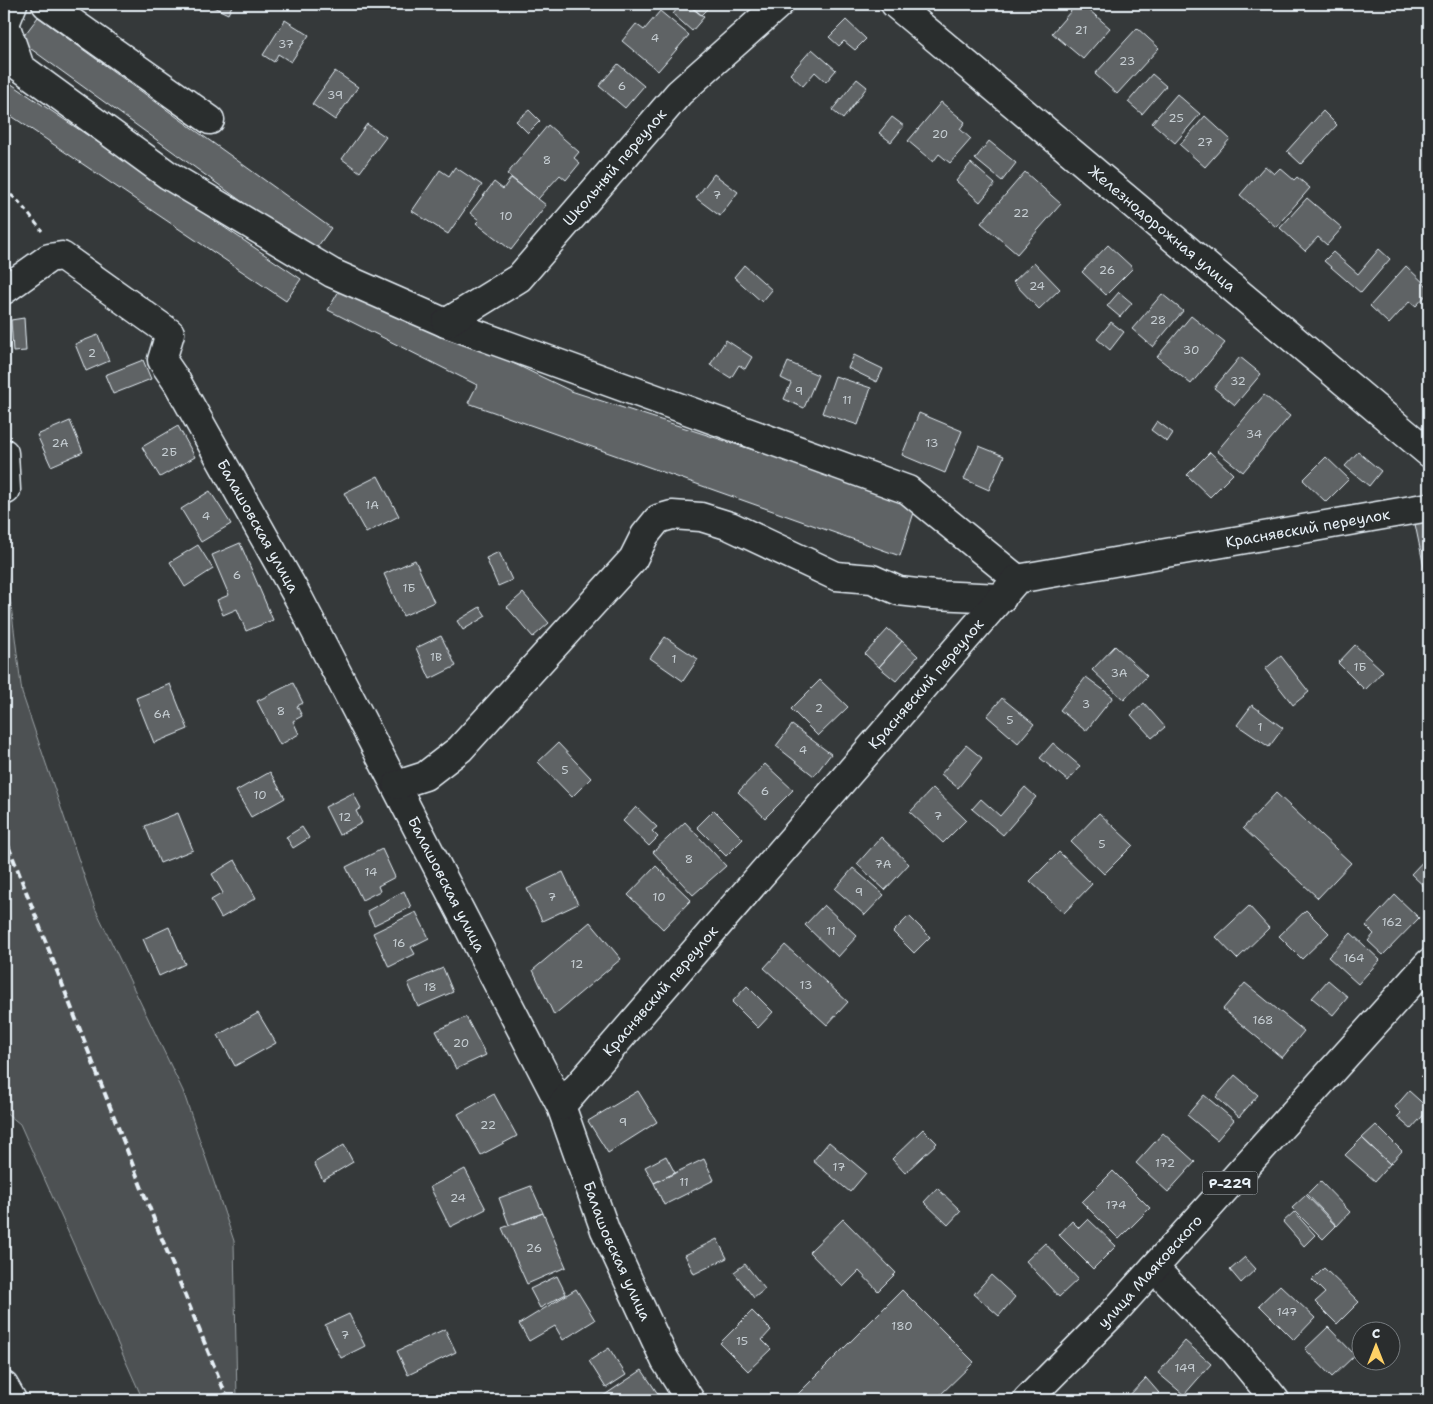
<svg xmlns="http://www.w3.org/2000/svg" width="1433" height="1404" viewBox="0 0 1433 1404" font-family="'Shantell Sans',sans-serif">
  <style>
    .green { fill: #4d5152; stroke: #9aa1a5 }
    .building { fill: #5f6365; stroke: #e8f1f8 }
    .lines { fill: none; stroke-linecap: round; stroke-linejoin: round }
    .street-casing { stroke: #e8f1f8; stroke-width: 31 }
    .secondary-casing { stroke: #e8f1f8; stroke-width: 31 }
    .primary-casing { stroke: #e8f1f8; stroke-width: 31 }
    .path { stroke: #e8f1f8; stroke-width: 3; stroke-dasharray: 5 4; stroke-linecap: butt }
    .street { stroke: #2a2d2e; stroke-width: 28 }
    .secondary { stroke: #2a2d2e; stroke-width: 28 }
    .primary { stroke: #2a2d2e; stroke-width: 28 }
    .rail { stroke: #e8f1f8; stroke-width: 4; stroke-dasharray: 8 4; stroke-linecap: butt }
    .labels { text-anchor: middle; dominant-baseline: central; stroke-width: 5; stroke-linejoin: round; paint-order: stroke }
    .number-label { font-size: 12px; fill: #c6ced3 }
    .shield { fill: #2a2d2e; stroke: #afb6bb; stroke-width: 1 }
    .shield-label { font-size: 14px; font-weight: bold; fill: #e8f1f8 }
    .street-label { font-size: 15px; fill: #e8f1f8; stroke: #2a2d2e }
  </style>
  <rect width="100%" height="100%" fill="#35393a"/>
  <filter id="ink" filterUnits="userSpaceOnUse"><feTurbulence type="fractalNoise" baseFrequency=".02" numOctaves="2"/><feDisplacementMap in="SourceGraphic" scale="10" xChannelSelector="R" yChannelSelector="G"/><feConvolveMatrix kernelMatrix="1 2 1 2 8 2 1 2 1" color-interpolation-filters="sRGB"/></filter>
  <g filter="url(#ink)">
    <path class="green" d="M4 550 22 693 95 908 183 1091 234 1241 237 1400H143L20 1124 4 1111Z"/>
    <path class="building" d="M207 4H233L228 14Z
      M681 4H688L704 17 692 31 673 14Z
      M696 4H712L701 15 692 8Z
      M1077 4H1082L1110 28 1083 59 1052 33Z
      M660 11 689 35 658 71 622 41 636 24 644 30Z
      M38 17 331 228 313 253 20 41Z
      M285 20 309 35 291 62 278 54 274 62 263 55Z
      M846 20 866 39 855 50 844 41 839 46 829 37Z
      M1137 28 1159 48 1117 94 1095 74Z
      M812 49 836 70 826 82 815 72 803 86 790 74Z
      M618 64 644 86 625 108 599 86Z
      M335 71 358 87 335 120 312 104Z
      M1152 74 1166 86 1142 114 1128 102Z
      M4 79 301 279 286 301 4 111Z
      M857 79 867 87 843 119 832 110Z
      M1177 94 1200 114 1175 143 1152 123Z
      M941 102 965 122 960 129 971 139 950 163 939 154 933 162 908 141Z
      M529 110 540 121 528 133 516 121Z
      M1323 111 1337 125 1301 164 1287 151Z
      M1205 116 1230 139 1205 167 1180 145Z
      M892 117 904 126 891 142 879 133Z
      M367 124 386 137 360 172 342 159Z
      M548 125 579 152 574 158 580 163 566 180 560 175 538 199 507 174Z
      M989 141 1016 163 1002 181 975 159Z
      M971 163 995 184 980 202 956 181Z
      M1265 166 1274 174 1280 168 1294 180 1297 177 1310 188 1276 227 1240 195Z
      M455 167 482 185 448 234 412 211 440 170 449 176Z
      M1025 172 1061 204 1017 254 981 223Z
      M714 174 738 192 720 216 696 198Z
      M511 178 546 205 511 250 476 223 479 220 470 213 494 182 503 189Z
      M1307 198 1342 228 1327 245 1318 237 1305 251 1280 228Z
      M1108 245 1133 268 1106 295 1082 272Z
      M1379 249 1390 259 1361 293 1324 261 1333 252 1358 274Z
      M1034 262 1060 289 1039 309 1013 282Z
      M744 265 772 290 762 302 734 277Z
      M1406 266 1429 288V292L1416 306 1410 301 1389 324 1370 306Z
      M344 282 571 391 917 503 900 556 468 403 477 385 328 310Z
      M1119 292 1132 303 1120 317 1107 306Z
      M1162 294 1183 311 1153 347 1132 329Z
      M1191 316 1225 343 1191 384 1157 357Z
      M24 318 26 351 13 352 11 320Z
      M1111 322 1124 332 1110 350 1097 339Z
      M98 335 109 361 86 371 75 344Z
      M726 340 752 357 745 369 739 365 731 378 710 365Z
      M854 355 883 369 877 382 848 368Z
      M1240 357 1261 374 1235 405 1214 388Z
      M143 360 151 379 113 394 105 375Z
      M788 362 818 375 804 408 784 399 791 383 781 378Z
      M835 376 871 388 858 425 822 413Z
      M1264 395 1290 416 1243 472 1217 451Z
      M919 413 962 431 945 473 902 455Z
      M70 421 83 452 51 466 37 435Z
      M1157 421 1173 433 1167 442 1151 430Z
      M178 426 195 457 160 477 142 447Z
      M979 446 1004 456 989 490 964 479Z
      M1210 452 1233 474 1210 497 1187 475Z
      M1358 452 1381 471 1369 486 1345 466Z
      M1326 457 1349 479 1326 502 1303 480Z
      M378 476 399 516 366 533 344 493Z
      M210 491 231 524 201 542 181 509Z
      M1429 521V576L1426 577 1415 524Z
      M240 543 273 620 246 631 237 609 223 615 217 600 229 595 212 555Z
      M198 545 213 569 185 587 170 562Z
      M499 552 512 580 498 586 486 558Z
      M415 560 434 602 403 616 384 574Z
      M523 593 549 623 533 637 507 607Z
      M480 607 486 616 463 630 457 621Z
      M888 629 902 641 879 667 865 654Z
      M441 636 456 666 430 679 416 648Z
      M665 637 698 659 683 681 650 658Z
      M902 641 918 656 896 681 879 667Z
      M1355 645 1383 671 1365 690 1338 663Z
      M1115 646 1147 676 1124 700 1092 670Z
      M1281 656 1309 692 1293 705 1265 669Z
      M1086 677 1113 697 1086 731 1060 710Z
      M820 680 848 707 818 736 791 709Z
      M293 683 303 703 297 706 302 716 293 721 299 734 280 745 257 701Z
      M170 684 188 729 154 743 136 698Z
      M1002 698 1034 724 1018 743 987 716Z
      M1144 703 1165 727 1152 738 1131 715Z
      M1252 705 1283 728 1269 747 1237 725Z
      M792 725 831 754 814 776 776 746Z
      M558 743 591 778 572 797 538 762Z
      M1053 743 1080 766 1068 781 1040 758Z
      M966 745 982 758 958 788 941 774Z
      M765 764 793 790 765 818 738 792Z
      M270 772 285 798 251 817 236 791Z
      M1025 787 1036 797 1003 835 972 809 981 799 1000 816Z
      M933 788 966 820 943 843 910 812Z
      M353 793 361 808 356 811 362 823 339 835 325 807Z
      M1276 793 1351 863 1318 898 1243 828Z
      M636 807 657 827 652 831 658 837 649 846 623 821Z
      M714 810 743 839 726 856 697 827Z
      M178 813 193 850 160 863 145 826Z
      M1099 813 1133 845 1104 874 1071 842Z
      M685 822 726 866 693 895 653 852Z
      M302 827 309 838 293 848 286 837Z
      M881 837 909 864 885 890 857 864Z
      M382 849 395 877 378 886 380 891 362 900 346 867Z
      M1059 852 1092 884 1064 913 1030 881Z
      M1429 855V891L1411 874Z
      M235 860 256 898 221 918 211 900 223 893 212 874Z
      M656 866 691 900 663 929 628 895Z
      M853 868 884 895 865 915 835 889Z
      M563 872 578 904 542 921 527 889Z
      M404 891 411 907 374 925 367 911Z
      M1395 895 1419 918 1383 955 1368 941 1374 934 1366 926Z
      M824 905 857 936 838 957 805 925Z
      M1249 906 1269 928 1237 959 1216 937Z
      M1306 910 1329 933 1302 959 1279 936Z
      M416 912 429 938 411 947 415 954 389 967 373 933Z
      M909 916 930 937 914 953 893 932Z
      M590 922 621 959 554 1015 533 970Z
      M169 927 185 964 159 976 143 939Z
      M1351 933 1380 960 1358 984 1328 957Z
      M785 945 848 1002 827 1025 764 968Z
      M443 968 453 992 418 1007 408 983Z
      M1328 980 1348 997 1333 1015 1312 998Z
      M1245 983 1304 1031 1282 1058 1223 1009Z
      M747 986 773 1012 758 1028 732 1002Z
      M258 1013 276 1043 235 1066 218 1035Z
      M466 1017 486 1055 456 1069 436 1031Z
      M1429 1067V1084L1421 1076Z
      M1235 1075 1258 1095 1239 1117 1216 1097Z
      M638 1091 657 1122 608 1153 588 1121Z
      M1409 1091 1429 1109 1411 1129 1397 1117 1401 1113 1395 1107Z
      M494 1094 517 1136 481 1155 458 1114Z
      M1204 1095 1234 1120 1217 1140 1187 1115Z
      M1376 1125 1402 1151 1390 1164 1362 1138Z
      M923 1129 937 1143 905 1173 892 1159Z
      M1163 1133 1195 1162 1168 1192 1136 1163Z
      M1362 1138 1390 1164 1375 1181 1345 1155Z
      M829 1142 866 1173 850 1192 813 1161Z
      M344 1145 353 1162 323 1180 314 1163Z
      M666 1156 675 1173 654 1183 645 1167Z
      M704 1159 714 1180 664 1205 654 1183Z
      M465 1169 486 1209 450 1227 430 1187Z
      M1113 1171 1150 1208 1119 1239 1082 1202Z
      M1320 1181 1350 1212 1337 1226 1307 1194Z
      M531 1186 543 1213 509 1225 499 1198Z
      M937 1188 961 1211 948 1225 924 1202Z
      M1306 1195 1336 1226 1323 1239 1292 1208Z
      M1294 1212 1315 1235 1304 1246 1283 1222Z
      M543 1213 566 1267 527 1284 502 1228Z
      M843 1219 896 1273 878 1291 859 1271 843 1287 809 1252Z
      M1088 1219 1116 1246 1093 1269 1059 1235 1072 1221 1079 1228Z
      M717 1239 727 1258 694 1274 685 1255Z
      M1045 1243 1078 1279 1059 1297 1026 1261Z
      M1245 1257 1256 1269 1241 1283 1230 1270Z
      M745 1264 765 1289 754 1298 734 1272Z
      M1324 1268 1359 1302 1337 1324 1315 1302 1325 1293 1312 1280Z
      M991 1275 1015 1297 999 1316 974 1294Z
      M557 1276 566 1294 540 1308 530 1289Z
      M1280 1285 1315 1318 1294 1340 1259 1305Z
      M576 1289 595 1320 563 1340 555 1326 529 1341 519 1324Z
      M902 1290 974 1362 935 1400H792Z
      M752 1311 771 1330 762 1340 771 1349 748 1371 720 1343Z
      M349 1314 365 1346 341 1358 325 1325Z
      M1328 1327 1355 1355 1332 1377 1305 1349Z
      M445 1329 456 1352 408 1375 397 1351Z
      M1185 1341 1211 1364 1184 1395 1158 1373Z
      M1390 1341 1398 1350 1390 1357Z
      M609 1348 626 1375 606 1388 589 1361Z
      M642 1370 662 1400H597Z
      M1146 1378 1159 1393 1150 1400H1125Z"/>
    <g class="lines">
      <defs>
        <g id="street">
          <path d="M13 4 5 24 20 67 168 175 332 273 446 323 908 490 1017 579"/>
          <path d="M46 4 210 120"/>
          <path id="s1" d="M895 4 1429 453"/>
          <path id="s2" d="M4 290 49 258 62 256 170 333 162 360 177 382 299 599 561 1106 605 1230 665 1360 690 1400"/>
          <path id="s3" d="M446 323 519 278 679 93 779 4"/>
          <path d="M4 453 6 490"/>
          <path d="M397 785 425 776 460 749 633 559 645 535 658 519 672 515 701 517 730 526 836 576 872 579 899 591 934 595 1002 598"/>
          <path id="s4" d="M561 1106 1017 579 1429 507"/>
          <path d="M4 1386 12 1400"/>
        </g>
        <path id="secondary" d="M1154 1268 1235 1351 1275 1400"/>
        <g id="primary">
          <path id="s5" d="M1027 1400 1114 1312 1429 963"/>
        </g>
      </defs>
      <use href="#street" class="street-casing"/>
      <use href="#secondary" class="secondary-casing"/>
      <use href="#primary" class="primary-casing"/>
      <path class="path" d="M4 189 19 202 42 231"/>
      <use href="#street" class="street"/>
      <use href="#secondary" class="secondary"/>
      <use href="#primary" class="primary"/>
      <path class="rail" d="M4 835 155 1222 228 1400"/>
    </g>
  </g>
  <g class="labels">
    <g class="number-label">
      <text x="1081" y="30">21</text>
      <text x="655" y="38">4</text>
      <text x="286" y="44">37</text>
      <text x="1127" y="61">23</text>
      <text x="622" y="86">6</text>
      <text x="335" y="95">39</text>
      <text x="1176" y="118">25</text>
      <text x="940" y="134">20</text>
      <text x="1205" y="142">27</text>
      <text x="547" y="160">8</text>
      <text x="717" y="195">7</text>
      <text x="1021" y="213">22</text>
      <text x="506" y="216">10</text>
      <text x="1107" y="270">26</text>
      <text x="1037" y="286">24</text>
      <text x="1158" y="320">28</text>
      <text x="1191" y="350">30</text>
      <text x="92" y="353">2</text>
      <text x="1238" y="381">32</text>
      <text x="799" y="391">9</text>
      <text x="847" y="400">11</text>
      <text x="1254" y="434">34</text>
      <text x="60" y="443">2А</text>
      <text x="932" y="443">13</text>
      <text x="169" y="452">2Б</text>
      <text x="372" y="505">1А</text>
      <text x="206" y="516">4</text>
      <text x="237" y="575">6</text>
      <text x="409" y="588">1Б</text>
      <text x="436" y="657">1В</text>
      <text x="674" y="659">1</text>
      <text x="1360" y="667">1Б</text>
      <text x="1119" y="673">3А</text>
      <text x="1086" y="704">3</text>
      <text x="819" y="708">2</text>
      <text x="281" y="711">8</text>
      <text x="162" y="714">6А</text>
      <text x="1010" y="720">5</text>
      <text x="1260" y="727">1</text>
      <text x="803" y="750">4</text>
      <text x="565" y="770">5</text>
      <text x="765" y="791">6</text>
      <text x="260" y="795">10</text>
      <text x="938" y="816">7</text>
      <text x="345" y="817">12</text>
      <text x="1102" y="844">5</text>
      <text x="689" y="859">8</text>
      <text x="883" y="864">7А</text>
      <text x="371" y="872">14</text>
      <text x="859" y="892">9</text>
      <text x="552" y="897">7</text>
      <text x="659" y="897">10</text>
      <text x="1392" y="922">162</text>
      <text x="831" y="931">11</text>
      <text x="399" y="943">16</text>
      <text x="1354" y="958">164</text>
      <text x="577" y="964">12</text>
      <text x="806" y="985">13</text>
      <text x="430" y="987">18</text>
      <text x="1263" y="1020">168</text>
      <text x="461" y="1043">20</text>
      <text x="623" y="1122">9</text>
      <text x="488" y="1125">22</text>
      <text x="1165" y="1163">172</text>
      <text x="839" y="1167">17</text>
      <text x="684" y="1182">11</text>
      <text x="458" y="1198">24</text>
      <text x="1116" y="1205">174</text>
      <text x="534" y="1248">26</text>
      <text x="1287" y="1312">147</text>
      <text x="902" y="1326">180</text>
      <text x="345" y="1335">7</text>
      <text x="742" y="1341">15</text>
      <text x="1185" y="1368">149</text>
    </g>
    <rect class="shield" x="1202.5" y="1171.5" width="55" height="23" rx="4"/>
    <g class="shield-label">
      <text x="1230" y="1183">Р-229</text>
    </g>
    <g class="street-label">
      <text stroke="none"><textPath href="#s3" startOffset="232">Школьный переулок</textPath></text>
      <text stroke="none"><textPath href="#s1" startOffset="349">Железнодорожная улица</textPath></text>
      <text stroke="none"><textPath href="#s2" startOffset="421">Балашовская улица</textPath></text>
      <text stroke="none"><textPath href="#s4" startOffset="992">Краснявский переулок</textPath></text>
      <text stroke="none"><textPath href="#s4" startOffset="558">Краснявский переулок</textPath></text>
      <text stroke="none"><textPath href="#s2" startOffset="826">Балашовская улица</textPath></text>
      <text stroke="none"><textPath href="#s4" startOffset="152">Краснявский переулок</textPath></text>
      <text stroke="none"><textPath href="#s2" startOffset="1231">Балашовская улица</textPath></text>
      <text stroke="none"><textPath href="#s5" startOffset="178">улица Маяковского</textPath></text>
    </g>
  </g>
  <rect width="1433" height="1404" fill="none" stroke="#2a2d2e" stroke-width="20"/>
  <rect x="10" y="10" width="1413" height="1384" fill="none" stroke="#e8f1f8" stroke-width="2" filter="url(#ink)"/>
  <g transform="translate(1376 1346)"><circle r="24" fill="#2a2d2e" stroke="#767b7f"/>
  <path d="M0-4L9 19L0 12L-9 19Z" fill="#ffd166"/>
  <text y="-8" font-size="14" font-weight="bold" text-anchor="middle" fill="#e8f1f8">С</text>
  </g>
</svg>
